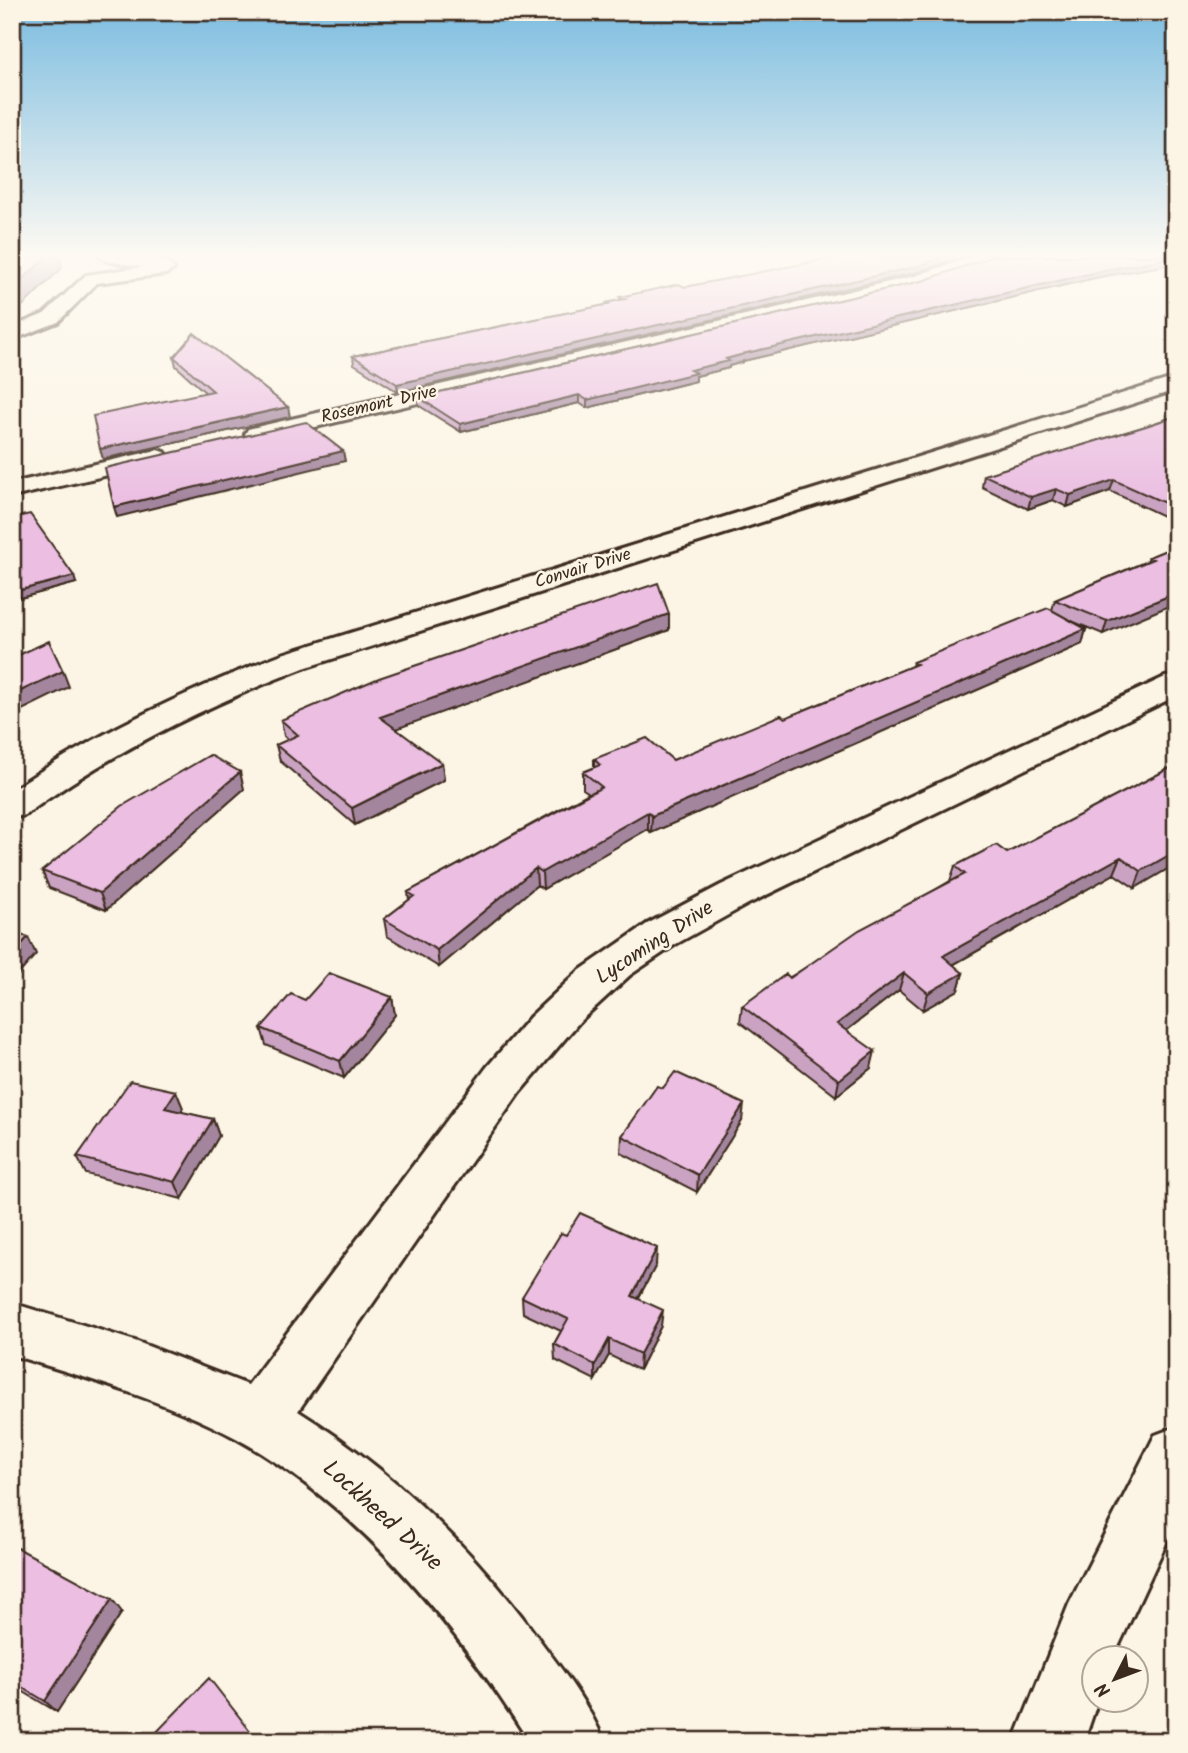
<svg xmlns="http://www.w3.org/2000/svg" width="1188" height="1753" viewBox="0 0 1188 1753" font-family="Kalam,sans-serif">
  <style>
    .lines { fill: none; stroke-linecap: round; stroke-linejoin: round }
    .minor-casing { stroke: #3b2a1e; stroke-width: 6 }
    .minor { fill: #fcf5e5; fill-rule: evenodd }
    .wall { fill: #caa3c2; stroke: #3b2a1e; stroke-width: 2 }
    .shaded-wall { fill: #a4859e; stroke: #3b2a1e; stroke-width: 2 }
    .building { fill: #ebbee2; stroke: #3b2a1e; stroke-width: 2 }
    .labels { text-anchor: middle; dominant-baseline: central; stroke-width: 5; stroke-linejoin: round; paint-order: stroke }
    .far-street-label { font-size: 18px; fill: #3b2a1e; stroke: #fcf5e5 }
    .street-label { font-size: 21px; fill: #3b2a1e; stroke: #fcf5e5 }
    .near-street-label { font-size: 24px; fill: #3b2a1e; stroke: #fcf5e5 }
  </style>
  <rect width="100%" height="100%" fill="#fcf5e5"/>
  <filter id="ink" filterUnits="userSpaceOnUse"><feTurbulence type="fractalNoise" baseFrequency=".0143" numOctaves="2"/><feDisplacementMap in="SourceGraphic" scale="14" xChannelSelector="R" yChannelSelector="G"/><feConvolveMatrix kernelMatrix="1 2 1 2 8 2 1 2 1" color-interpolation-filters="sRGB"/></filter>
  <g filter="url(#ink)">
    <g class="lines">
      <defs>
        <path id="minor" d="M99 256C120 256 160 250 174 269L166 274 97 283 58 322 12 340V327L44 314 86 275 143 267 107 261Z
          M973 256H997L995 259 920 285 256 441 248 439 245 434 248 429 256 427 915 276Z
          M1157 256H1176V265L1159 259Z
          M1176 377V390L304 668C205 706 111 752 25 815L12 818V790C96 733 187 691 282 654Z
          M157 450 165 452 169 457 165 462 12 497V483Z
          M1176 675V696L748 904 676 944 630 975 580 1021 519 1093 298 1411C396 1472 477 1553 544 1646 567 1676 589 1706 604 1741H529C455 1624 359 1506 236 1438 169 1402 85 1377 12 1355V1303L135 1341 248 1385 487 1067 530 1017 579 971 647 924 721 885 1165 677Z
          M1176 1427V1522L1113 1658H1094V1700H1098L1084 1741H1014L1069 1604 1155 1435Z"/>
      </defs>
      <use href="#minor" class="minor-casing"/>
      <use href="#minor" class="minor"/>
    </g>
    <path class="wall" d="M843 256H965L914 273 398 392 354 364 353 356 606 305V303L620 300V297L685 287Z
      M1167 265 1099 277 743 361V362L729 366V368L696 376V381L587 408 579 403 461 432 418 405V397L922 281Z
      M174 357 290 417 103 459 206 393 176 366Z
      M1176 416V522L1110 491 1067 507 1053 500 1028 509 982 487 984 475 1146 426Z
      M12 518 76 583 20 598 12 586Z
      M1176 546 1103 634 1069 620 1086 629 1082 644 651 833 648 829 543 889 537 885 439 967 387 936 384 919 409 900 408 892 589 793 583 789V772L594 768V759L673 760 785 718 912 666 913 662 1052 610 1055 600 1147 561 1149 557Z
      M669 630 395 729 442 763 444 780 355 825 280 761 276 745 288 740 284 736 281 720Z
      M1176 765V864L1135 888 1114 874 953 965 963 973 958 990 923 1010 899 990 846 1031 871 1068 836 1096 740 1022 742 1006 950 881 955 866 1007 853Z
      M244 789 106 910 49 888 42 871Z
      M392 997 395 1015 344 1078 266 1045 261 1028 305 1000Z
      M663 1088 742 1121 697 1192 621 1153 622 1136Z
      M183 1108 180 1112 213 1119 219 1136 182 1199 86 1174 77 1157Z
      M566 1235 656 1265 638 1299 661 1326 639 1370 609 1355 595 1380 555 1360 554 1344 561 1331 523 1313 522 1297Z
      M12 1545 122 1612 57 1712 12 1685Z"/>
    <path class="shaded-wall" d="M47 256H59L62 268 14 314 12 310V289Z
      M947 256H965L914 273 398 392 397 384Z
      M1169 258 1167 265 1099 277 743 361V362L729 366V368L696 376V381L587 408V400L690 370 742 354 1101 271Z
      M579 395V403L461 432 460 424Z
      M288 407 290 417 103 459 100 449Z
      M343 451 345 461 117 517 114 507Z
      M1114 480 1110 491 1067 507 1070 495Z
      M1056 489 1053 500 1028 509 1031 497Z
      M74 576 76 583 20 598 17 591Z
      M1176 593V603L1103 634 1107 621Z
      M669 614V630L382 734 380 717Z
      M1086 629 1082 644 651 833 652 816Z
      M63 671 69 687 12 715V695Z
      M442 763 444 780 355 825 352 808Z
      M240 772 244 789 106 910 100 893Z
      M648 812V829L543 889 542 872Z
      M1176 851V864L1135 888 1141 871Z
      M1121 857 1114 874 938 973 943 956Z
      M536 868 537 885 439 967 437 950Z
      M28 937 36 954 12 982V955Z
      M904 973 899 990 833 1041 837 1024Z
      M963 973 958 990 923 1010 928 993Z
      M392 997 395 1015 344 1078 340 1061Z
      M875 1051 871 1068 836 1096 839 1080Z
      M176 1091 183 1108 171 1126 165 1108Z
      M744 1104 742 1121 697 1192 698 1175Z
      M213 1119 219 1136 182 1199 175 1182Z
      M657 1248 656 1265 631 1312 632 1296Z
      M663 1310 661 1326 639 1370 640 1354Z
      M609 1339V1355L595 1380V1365Z
      M112 1599 122 1612 57 1712 45 1701Z"/>
    <path class="building" d="M12 256H48L12 289Z
      M843 256H947L915 267 397 384 353 356 610 304 606 303 625 299 620 297 679 284 685 287Z
      M994 256H1164L1169 258 1101 271 742 354H744L726 359 729 361 690 370 696 373 587 400 579 395 460 424 418 397 922 281Z
      M194 333 288 407 100 449 93 416 213 391 174 357Z
      M1176 416V508L1114 480 1070 495 1056 489 1031 497 984 475 1146 426Z
      M306 422 343 451 114 507 105 468Z
      M30 514 74 576 17 591 12 583V518Z
      M1176 546V593L1107 621 1055 600 1153 559 1149 557Z
      M658 583 669 614 380 717 442 763 352 808 276 745 298 735 281 720 379 678Z
      M1048 608 1086 629 652 816 648 812 542 872 536 868 437 950 384 919 414 896 408 892 602 787 583 772 600 765 594 759 647 738 673 760 781 715 785 718 917 664 913 662Z
      M49 641 63 671 12 695V658Z
      M210 755 240 772 100 893 42 871 122 806Z
      M1176 765V851L1141 871 1121 857 943 956 963 973 928 993 904 973 837 1024 875 1051 839 1080 742 1006 786 974 790 978 859 930 965 874 955 866 996 845 1007 853Z
      M12 933 28 937 12 955Z
      M329 973 392 997 340 1061 261 1028 291 994 305 1000Z
      M675 1072 744 1104 698 1175 622 1136 657 1086 663 1088Z
      M130 1081 176 1091 165 1108 213 1119 175 1182 77 1157Z
      M580 1213 657 1248 632 1296 663 1310 640 1354 609 1339 595 1365 554 1344 568 1319 522 1297 561 1233 566 1235Z
      M12 1545 112 1599 45 1701 12 1681Z
      M209 1678 258 1741H148Z"/>
  </g>
  <linearGradient id="sky" x2="0" y2="1"><stop stop-color="#7bbce0"/><stop offset="0.51" stop-color="#fefaf3"/><stop offset="1" stop-color="#fefaf3" stop-opacity="0"/></linearGradient>
  <rect width="1188" height="501" fill="url(#sky)"/>
  <g class="labels">
    <g class="far-street-label">
      <text transform="translate(379 405) rotate(-13)">Rosemont Drive</text>
      <text transform="translate(583 569) rotate(-17)">Convair Drive</text>
    </g>
    <g class="street-label">
      <text transform="translate(655 943) rotate(-33)">Lycoming Drive</text>
    </g>
    <g class="near-street-label">
      <text transform="translate(382 1516) rotate(42)">Lockheed Drive</text>
    </g>
  </g>
  <rect width="1188" height="1753" fill="none" stroke="#fcf5e5" stroke-width="42"/>
  <rect x="21" y="21" width="1146" height="1711" fill="none" stroke="#3b2a1e" stroke-width="2.5" filter="url(#ink)"/>
  <g transform="translate(1115 1679) rotate(228)"><circle r="33" fill="#fcf5e5" stroke="#afa495" stroke-width="2"/>
  <path d="M0-5L12 26L0 18L-12 26Z" fill="#3b2a1e"/>
  <text y="-10" font-size="19" font-weight="bold" text-anchor="middle" fill="#3b2a1e">N</text>
  </g>
</svg>
